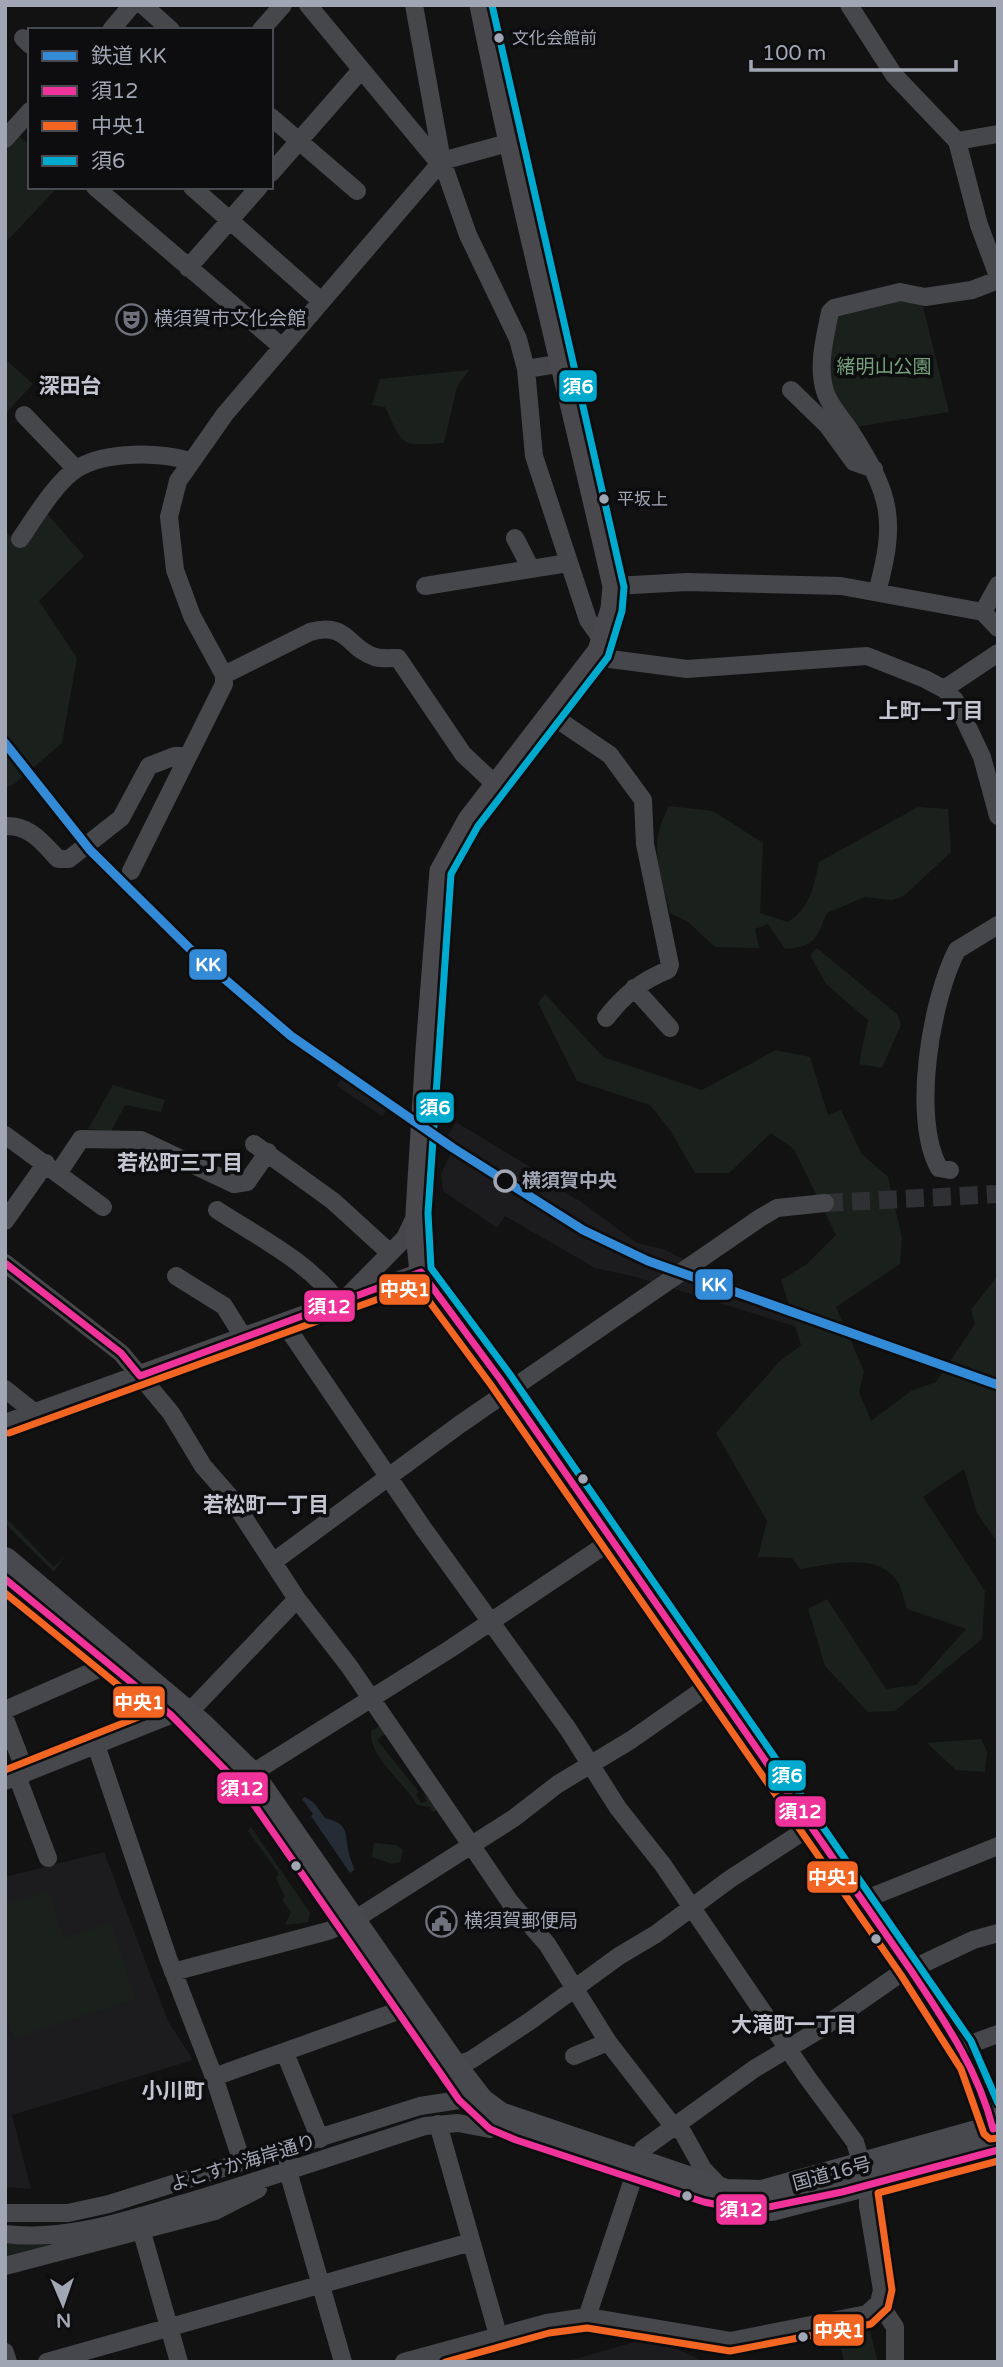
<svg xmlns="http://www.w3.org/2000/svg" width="1003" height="2367" viewBox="0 0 1003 2367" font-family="'Varela Round','Noto Sans JP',sans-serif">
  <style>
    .built { fill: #1c1c1e }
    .green { fill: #1a211c }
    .water { fill: #252c35 }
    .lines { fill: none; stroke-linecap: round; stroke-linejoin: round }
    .minor-tunnel { stroke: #2f3033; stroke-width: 18; stroke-dasharray: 18 9; stroke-linecap: butt }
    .minor { stroke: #46474b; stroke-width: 18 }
    .major { stroke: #49494d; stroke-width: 23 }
    .highway { stroke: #48494e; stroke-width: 26 }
    .bus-1-casing { stroke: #0d0c0e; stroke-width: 12 }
    .bus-2-casing { stroke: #0d0c0e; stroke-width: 12 }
    .bus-3-casing { stroke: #0d0c0e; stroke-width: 12 }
    .bus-1 { stroke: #ef339a; stroke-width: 7 }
    .bus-2 { stroke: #f26522; stroke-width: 7 }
    .bus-3 { stroke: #00a9ce; stroke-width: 7 }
    .rail-1-casing { stroke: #0d0c0e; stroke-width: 14 }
    .rail-1 { stroke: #338bd7; stroke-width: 9 }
    .bus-dot { fill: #a1a6b5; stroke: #0d0c0e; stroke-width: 2.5 }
    .stop-dot { fill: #0d0c0e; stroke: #a1a6b5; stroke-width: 3.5 }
    .labels { text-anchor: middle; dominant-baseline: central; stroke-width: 7; stroke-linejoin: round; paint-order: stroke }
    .bus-label { font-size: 17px; fill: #a1a6b5; stroke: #0d0c0e; text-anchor: start }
    .poi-label { font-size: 19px; fill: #a1a6b5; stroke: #0d0c0e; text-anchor: start }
    .park-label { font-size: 19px; fill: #76a37d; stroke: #0d0c0e }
    .stop-label { font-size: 19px; font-weight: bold; fill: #a1a6b5; stroke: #0d0c0e; text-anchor: start }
    .street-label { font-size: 19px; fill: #a1a6b5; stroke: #0d0c0e }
    .neighbourhood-label { font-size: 21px; font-weight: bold; fill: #c3c5d1; stroke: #0d0c0e }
    .line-badge { stroke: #0d0c0e; stroke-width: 2.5 }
    .badge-label { font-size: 19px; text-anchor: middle; font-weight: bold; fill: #fff }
  </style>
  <rect width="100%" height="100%" fill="#121212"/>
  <path class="built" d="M347 1070 393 1102 382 1116 337 1086Z
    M456 1122 532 1168 531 1173 580 1201 637 1243 663 1249 728 1281 804 1310 797 1327 636 1277 595 1268 505 1216 497 1228 443 1191 441 1174 453 1149 445 1140Z
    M104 1852 168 2021 193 2060 12 2115 31 2189 5 2187V1877Z
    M635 2342 669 2345 704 2362H565Z"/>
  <path class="green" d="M10 129 30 145V187H58L5 243V136Z
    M900 298 922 302 949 412 855 427C823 382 828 372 834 319L841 313Z
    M5 359 33 384 5 414Z
    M469 370 457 387 444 443C399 446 404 447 385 407L372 405 380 379Z
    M44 510 84 556 39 601 77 658 62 743 13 785 5 787V532L19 543Z
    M669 806 713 811 763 843 760 913 788 922C810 908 814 886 819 862L918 807 948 809 951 852 904 896 892 900 865 897 827 913C815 940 816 946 785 949L768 924 755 929 759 948 715 947 687 921 670 913C660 872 647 846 669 806Z
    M817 948 897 1014 901 1025 882 1068 859 1064 868 1020 826 984 810 955Z
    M545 994 603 1057 702 1090 776 1050 810 1057 828 1115 841 1110 861 1153 888 1177 902 1238 900 1264 836 1307 864 1371 859 1392 871 1421 911 1391 936 1382 975 1324 971 1310 998 1275V1543L977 1513 964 1469 923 1497 985 1591 982 1639 895 1711 868 1712 825 1666 808 1609 827 1599 886 1689 916 1685 966 1629 907 1609C904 1600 901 1585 895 1578 874 1552 828 1565 800 1569L792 1558 758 1557 767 1521 716 1433 779 1362 801 1345 781 1280 807 1264 836 1235 794 1149 771 1133 729 1173H695L670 1130 650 1105 577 1081 538 1003Z
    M113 1085 165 1100 161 1112 125 1105 111 1131 88 1129Z
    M5 1517 54 1567 65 1556 54 1572 5 1523Z
    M381 1725 385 1734 377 1740 419 1792 416 1795 421 1803 427 1801 423 1795 435 1802 438 1810 433 1812 430 1807 417 1805C403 1780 369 1758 371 1731Z
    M981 1739 987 1751 985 1772 956 1770 927 1743Z
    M251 1827 310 1913 308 1922 285 1925 291 1912 282 1900 285 1897 276 1878 279 1874 248 1831Z
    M374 1843 396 1845 403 1850 400 1862 392 1864 372 1857Z
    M49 1891 63 1938 111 1923 135 1999 14 2038 5 2014V1904Z
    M5 2241 73 2243 5 2262Z
    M870 2331 878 2362H844L839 2337Z"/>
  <path class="water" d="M305 1797 314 1803 325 1818C351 1824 344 1835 349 1853 350 1859 353 1863 354 1870L350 1873 311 1816 313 1814 302 1799Z"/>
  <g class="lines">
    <path class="minor-tunnel" d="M825 1203 998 1194"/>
    <path class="minor" d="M143 5 171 30
      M308 5 439 163
      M414 5 442 161 468 235 518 339 526 369 534 456 588 620 603 641
      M849 5 894 75 957 141 979 225 998 276
      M111 30 132 5
      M261 30 283 5
      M23 38 30 45
      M271 117 357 191
      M5 139 30 111
      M957 141 998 134
      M271 173 361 70
      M95 187 282 347
      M192 187 321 301
      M188 268 259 187
      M526 369 564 363
      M791 390 827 425 854 462 874 469
      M24 415 76 469
      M515 538 531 569
      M20 539C34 519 57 480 78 468 107 451 159 452 190 461
      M998 585 983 612 998 628
      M425 586 568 563
      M614 586 687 582 841 586 983 612
      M877 592C897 519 891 495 851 432 843 420 829 405 825 391 817 366 825 337 830 312L834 308 900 292 925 297 972 290 998 280
      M595 657 687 669 867 656 925 679 944 689 955 700 982 757 998 816
      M224 675 310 632C348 621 348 649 375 657 382 659 391 658 398 658L463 754 497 786
      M944 689 998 653
      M551 715 610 755 643 800 645 844 670 965 668 970C641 981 624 995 606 1018
      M5 826C30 825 42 842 58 859H69L121 818 149 766 175 756H188
      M131 871 224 684V675L192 616 175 570 169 517 178 481 225 414 442 161 508 143
      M634 988 670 1028
      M5 1135 103 1207
      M254 1144 333 1201 390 1253
      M950 1170 939 1168C911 1118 931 1000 957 950L998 925
      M59 1172 81 1139 141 1140 234 1184 247 1182 268 1152
      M217 1210C260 1238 309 1262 340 1304L405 1238 417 1213
      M5 1221 46 1163
      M5 1263 121 1353 171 1413 203 1466 231 1498 297 1599 349 1666 510 1902 547 1944 608 2042 673 2126 683 2133 703 2169 722 2189
      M176 1276 224 1306 244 1338
      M284 1323 423 1528 568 1729 618 1808 663 1865 807 2077 855 2142 868 2185V2206L882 2290 879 2303 867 2314 730 2341 587 2317 547 2323 404 2362
      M5 1389 35 1413
      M5 1423 421 1272
      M273 1562 459 1425 760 1218 777 1208 825 1203
      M5 1710 96 1670 110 1667
      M5 1719 26 1773
      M96 1745 168 1958 214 2077 242 2162
      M251 1774 450 1649 611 1541
      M17 1776 48 1858
      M5 1781 196 1705 297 1599
      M861 1901 998 1846
      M173 1972 328 1931 354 1920 514 1818 558 1784 631 1740 711 1684
      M962 2047 998 2034
      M285 2053 320 2139
      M574 2056 608 2042
      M454 2066 471 2060 530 2021 619 1956 656 1934 730 1879 810 1827
      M214 2077 398 2011
      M438 2124 498 2335
      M288 2159V2171L343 2362
      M5 2213H68L109 2204 420 2106 459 2100 481 2101
      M141 2229 179 2362
      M5 2234C68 2242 133 2218 192 2201 271 2177 348 2151 425 2126L458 2123 490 2129
      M5 2266 215 2211 258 2189
      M879 2303 895 2327V2362
      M587 2317 643 2149 754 2069 822 2028 895 1977 973 1940 998 1933
      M5 2352 8 2362
      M47 2362 471 2242"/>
    <path class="major" d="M481 5C520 200 570 393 614 586L612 609 599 651 469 820 441 871 427 1050 417 1213 418 1244 421 1272 500 1379 962 2047 989 2109 998 2143"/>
    <path class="highway" d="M5 1560 202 1726 251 1774 454 2066 481 2101 500 2115 726 2192 762 2193 998 2127
      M772 2208 998 2150"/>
    <defs>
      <path id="bus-1" d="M5 1263 121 1353 140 1376 421 1272 500 1379 910 1969C944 2020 978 2069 993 2129L998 2127
        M5 1579 171 1715 241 1786 459 2100 490 2129 516 2140 704 2202 749 2211 842 2192 998 2150"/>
      <path id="bus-2" d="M9 1433 417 1285 491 1385 901 1975 961 2069 984 2134 990 2139 998 2138
        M5 1593 151 1712 5 1770
        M445 2362 549 2333 587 2328 730 2351 871 2324 888 2308 892 2290 878 2193 998 2161"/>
      <path id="bus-3" d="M492 5 624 587 622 611 608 657 478 826 451 874 428 1213 431 1268 509 1373 971 2041 998 2103"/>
    </defs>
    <use href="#bus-1" class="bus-1-casing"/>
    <use href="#bus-2" class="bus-2-casing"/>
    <use href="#bus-3" class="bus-3-casing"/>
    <use href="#bus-1" class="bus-1"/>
    <use href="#bus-2" class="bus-2"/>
    <use href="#bus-3" class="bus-3"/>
    <defs>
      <path id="rail-1" d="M5 743 90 850 191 950 291 1036 453 1148 583 1230 648 1261 998 1385"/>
    </defs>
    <use href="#rail-1" class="rail-1-casing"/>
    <use href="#rail-1" class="rail-1"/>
  </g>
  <defs>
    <symbol id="theatre-ring" viewBox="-11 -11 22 22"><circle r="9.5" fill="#0d0c0e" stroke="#6f727c" stroke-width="1.5"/><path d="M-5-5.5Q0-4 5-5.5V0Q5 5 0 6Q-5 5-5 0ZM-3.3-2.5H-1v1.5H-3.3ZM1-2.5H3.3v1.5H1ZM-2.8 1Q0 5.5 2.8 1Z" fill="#6f727c"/></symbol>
    <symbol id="civic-ring" viewBox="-11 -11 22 22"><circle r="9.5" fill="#0d0c0e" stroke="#6f727c" stroke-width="1.5"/><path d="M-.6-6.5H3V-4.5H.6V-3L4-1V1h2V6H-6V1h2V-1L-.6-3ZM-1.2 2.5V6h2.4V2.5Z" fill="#6f727c"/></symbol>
  </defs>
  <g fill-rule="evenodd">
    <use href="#theatre-ring" x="114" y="302" width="35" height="35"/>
    <use href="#civic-ring" x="424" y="1904" width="35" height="35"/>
  </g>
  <g class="bus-dot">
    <circle cx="499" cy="38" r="6"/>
    <circle cx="604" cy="499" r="6"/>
    <circle cx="583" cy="1479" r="6"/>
    <circle cx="296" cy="1866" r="6"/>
    <circle cx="876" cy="1939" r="6"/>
    <circle cx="687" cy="2196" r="6"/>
    <circle cx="803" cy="2337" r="6"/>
  </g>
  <circle class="stop-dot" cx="505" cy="1181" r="10"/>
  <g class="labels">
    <g class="bus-label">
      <text x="512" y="38">文化会館前</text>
      <text x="617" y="499">平坂上</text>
    </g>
    <g class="poi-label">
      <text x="154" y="319">横須賀市文化会館</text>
      <text x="464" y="1921">横須賀郵便局</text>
    </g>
    <g class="park-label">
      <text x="884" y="367">緒明山公園</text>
    </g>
    <g class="stop-label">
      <text x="522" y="1181">横須賀中央</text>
    </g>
    <g class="street-label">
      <text transform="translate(243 2163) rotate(-17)">よこすか海岸通り</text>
      <text transform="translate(832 2174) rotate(-15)">国道16号</text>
    </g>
    <g class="neighbourhood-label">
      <text x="70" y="386">深田台</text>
      <text x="931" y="711">上町一丁目</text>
      <text x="180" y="1163">若松町三丁目</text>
      <text x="266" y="1505">若松町一丁目</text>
      <text x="794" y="2025">大滝町一丁目</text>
      <text x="173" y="2091">小川町</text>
    </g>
  </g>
  <g class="line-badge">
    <rect x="558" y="369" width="40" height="34" rx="7" fill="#00a9ce"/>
    <rect x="188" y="948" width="40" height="33" rx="7" fill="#338bd7"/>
    <rect x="415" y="1091" width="40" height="33" rx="7" fill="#00a9ce"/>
    <rect x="694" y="1268" width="40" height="33" rx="7" fill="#338bd7"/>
    <rect x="378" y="1273" width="53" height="33" rx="7" fill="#f26522"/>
    <rect x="303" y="1289" width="53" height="34" rx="7" fill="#ef339a"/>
    <rect x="112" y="1685" width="54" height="34" rx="7" fill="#f26522"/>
    <rect x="767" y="1759" width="40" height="33" rx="7" fill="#00a9ce"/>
    <rect x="216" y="1771" width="53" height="34" rx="7" fill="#ef339a"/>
    <rect x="774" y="1795" width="53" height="33" rx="7" fill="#ef339a"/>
    <rect x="806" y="1860" width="53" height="34" rx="7" fill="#f26522"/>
    <rect x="715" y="2193" width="53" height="33" rx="7" fill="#ef339a"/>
    <rect x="812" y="2313" width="53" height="34" rx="7" fill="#f26522"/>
  </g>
  <g class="badge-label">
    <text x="578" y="393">須6</text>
    <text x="208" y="971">KK</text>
    <text x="435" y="1114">須6</text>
    <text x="714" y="1291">KK</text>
    <text x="405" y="1296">中央1</text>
    <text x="329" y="1313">須12</text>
    <text x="139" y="1709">中央1</text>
    <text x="787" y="1782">須6</text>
    <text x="242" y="1795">須12</text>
    <text x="800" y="1818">須12</text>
    <text x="833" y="1884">中央1</text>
    <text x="741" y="2216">須12</text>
    <text x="839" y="2337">中央1</text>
  </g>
  <rect width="1003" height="2367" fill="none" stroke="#a1a6b5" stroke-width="14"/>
  <rect x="28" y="28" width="245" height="161" fill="#0d0c0e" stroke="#484a51" stroke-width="2"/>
  <rect x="42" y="51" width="35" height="10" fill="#338bd7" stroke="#484a51" stroke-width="2"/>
  <text x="91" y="63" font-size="21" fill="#a1a6b5">鉄道 KK</text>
  <rect x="42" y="86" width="35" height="10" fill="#ef339a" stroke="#484a51" stroke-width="2"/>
  <text x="91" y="98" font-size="21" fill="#a1a6b5">須12</text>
  <rect x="42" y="121" width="35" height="10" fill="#f26522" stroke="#484a51" stroke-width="2"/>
  <text x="91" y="133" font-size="21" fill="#a1a6b5">中央1</text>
  <rect x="42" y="156" width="35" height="10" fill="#00a9ce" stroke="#484a51" stroke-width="2"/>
  <text x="91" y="168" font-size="21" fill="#a1a6b5">須6</text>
  <g transform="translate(63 2304) rotate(178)" stroke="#0d0c0e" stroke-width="5" paint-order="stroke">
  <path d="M0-5L12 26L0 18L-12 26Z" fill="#a1a6b5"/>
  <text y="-10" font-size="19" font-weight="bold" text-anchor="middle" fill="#a1a6b5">N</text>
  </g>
  <path d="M751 60v10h205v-10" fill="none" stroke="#a1a6b5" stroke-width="3.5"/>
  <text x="762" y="60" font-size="21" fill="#a1a6b5" stroke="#0d0c0e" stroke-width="5" paint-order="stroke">100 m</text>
</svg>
